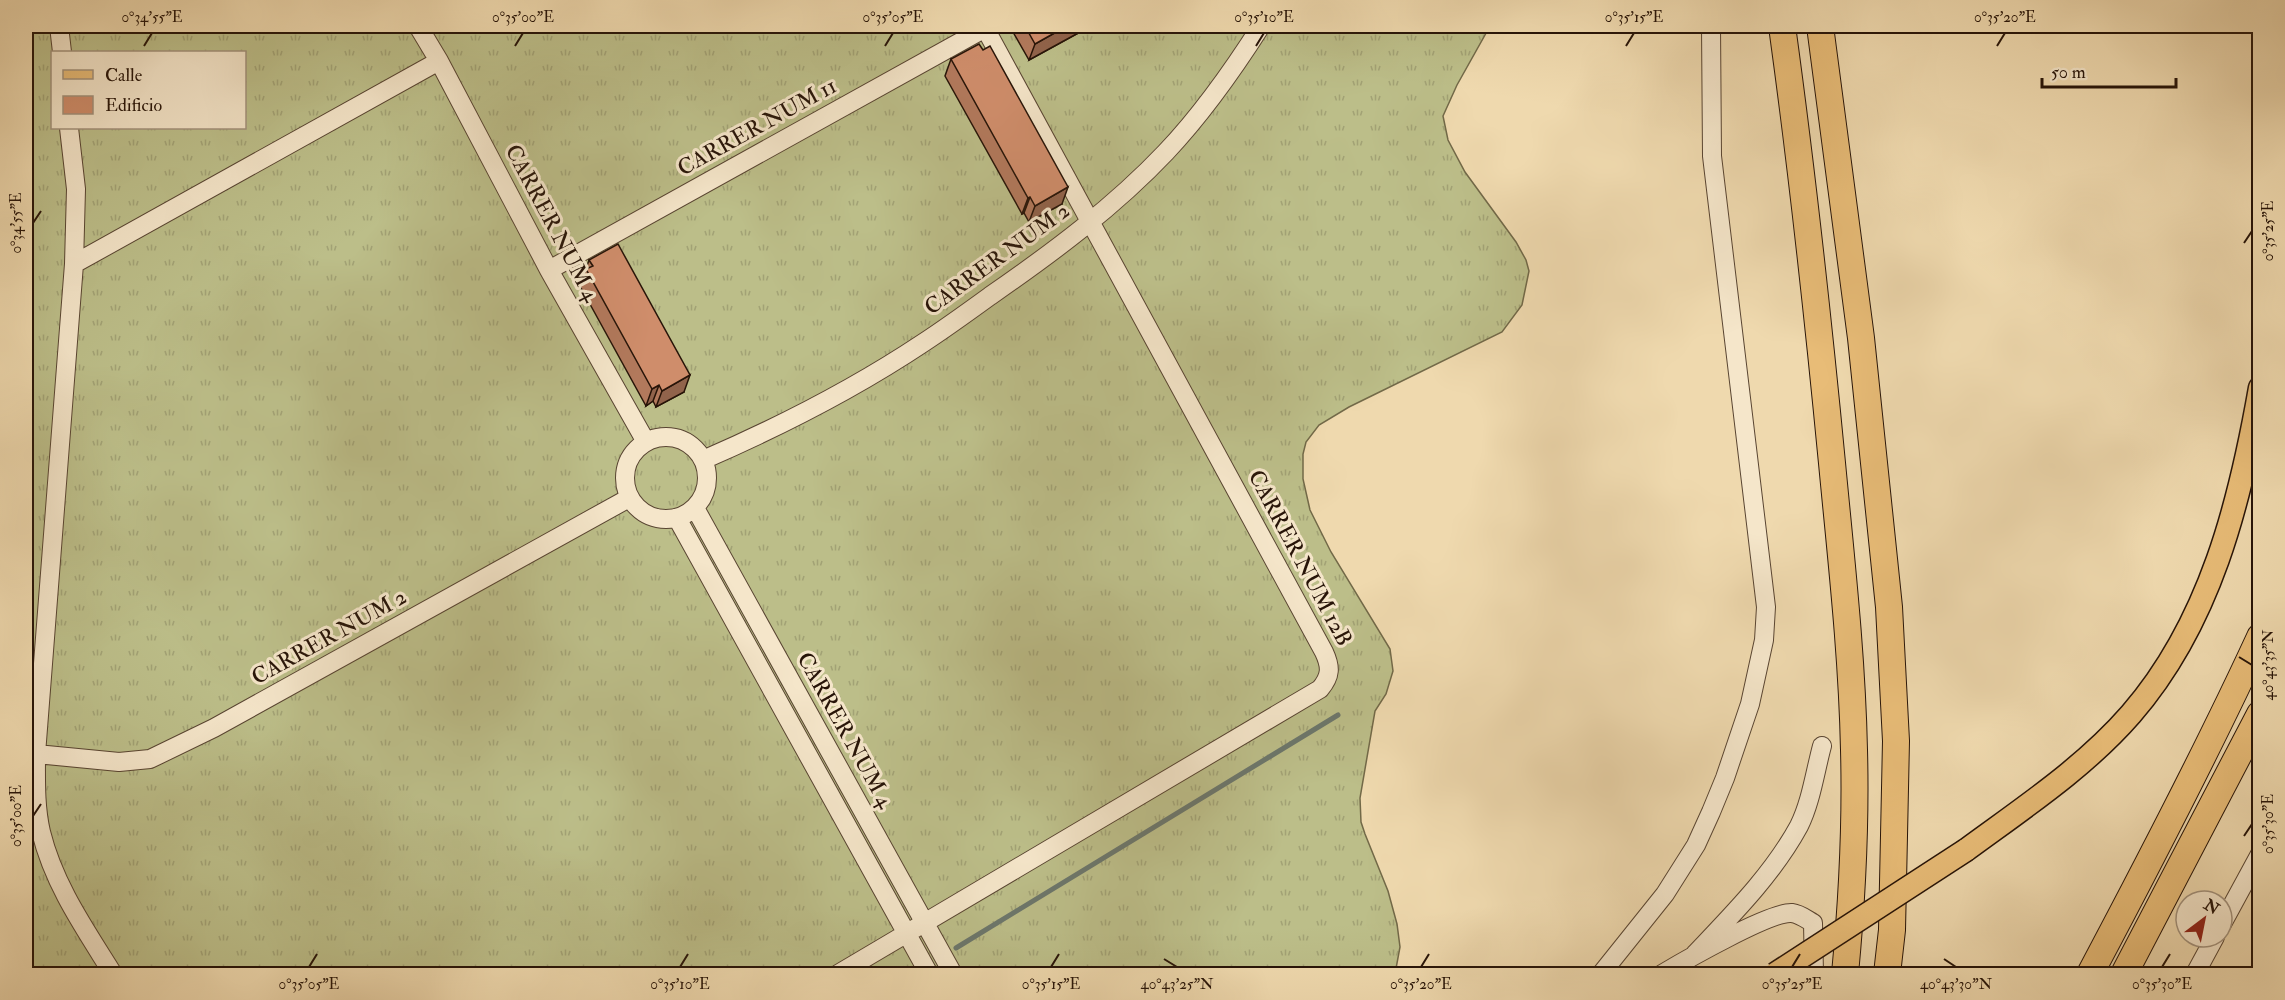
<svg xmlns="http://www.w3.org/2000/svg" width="2285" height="1000" viewBox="0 0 2285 1000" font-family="'IM FELL Double Pica',serif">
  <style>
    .grass { fill: url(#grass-tufts); stroke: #726948; stroke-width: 1.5; fill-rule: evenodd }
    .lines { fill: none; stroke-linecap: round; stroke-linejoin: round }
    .stream { stroke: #6c776c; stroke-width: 5 }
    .minor-casing { stroke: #594532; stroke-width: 20 }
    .major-casing { stroke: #271408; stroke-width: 25 }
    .highway-casing { stroke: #271408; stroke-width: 28 }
    .minor { stroke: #f5e6ca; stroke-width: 18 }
    .major { stroke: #e8bc77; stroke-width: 22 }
    .highway { stroke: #e8bc77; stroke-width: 26 }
    .major-bridge-casing { stroke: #271408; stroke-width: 25; stroke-linecap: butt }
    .major-bridge { stroke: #e8bc77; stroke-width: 22 }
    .wall { fill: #b2795c; stroke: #271408; stroke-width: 1.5 }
    .shaded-wall { fill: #91634b; stroke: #271408; stroke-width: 1.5 }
    .building { fill: #cf8d6b; stroke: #271408; stroke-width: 1.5 }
    .ticks { fill: none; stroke: #271408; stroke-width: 2 }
    .labels { text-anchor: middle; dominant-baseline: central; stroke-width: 6; stroke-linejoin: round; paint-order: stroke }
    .street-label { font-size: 22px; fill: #271408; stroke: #f5e6ca }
    .neatline { fill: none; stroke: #271408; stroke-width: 2 }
    .ticks-label { font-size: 15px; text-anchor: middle; fill: #271408 }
  </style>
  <defs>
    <pattern id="grass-tufts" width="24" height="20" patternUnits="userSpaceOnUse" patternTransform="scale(1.5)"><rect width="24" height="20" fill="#bcbe89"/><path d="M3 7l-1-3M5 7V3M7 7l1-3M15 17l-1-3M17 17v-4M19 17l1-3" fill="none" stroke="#a2a275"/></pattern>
  </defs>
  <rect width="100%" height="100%" fill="#efd9ae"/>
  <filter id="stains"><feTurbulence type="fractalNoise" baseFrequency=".00333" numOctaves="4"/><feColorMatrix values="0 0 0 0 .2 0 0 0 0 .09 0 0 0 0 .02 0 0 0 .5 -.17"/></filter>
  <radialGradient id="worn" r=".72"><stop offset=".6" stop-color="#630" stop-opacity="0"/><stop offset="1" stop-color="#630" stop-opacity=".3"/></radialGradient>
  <path class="grass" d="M26 26H1490L1457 85 1443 116 1448 140 1465 172 1516 242 1526 260 1529 271 1522 305 1502 332 1349 407 1319 425 1306 442 1303 454V479L1310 510 1331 552 1390 649 1393 671 1386 694 1375 711 1360 798 1361 822 1365 834 1388 891 1397 924 1400 947 1395 974H26ZM52 52H244V128H52Z"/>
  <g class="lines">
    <path class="stream" d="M956 948 1338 715"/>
    <defs>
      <path id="minor" d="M59 26 62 52
        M418 26 439 61 549 270 646 442
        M69 128 76 189 74 264 36 754C36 780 35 806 41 832 54 885 85 929 113 974
        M74 264 439 61
        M549 270 989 26
        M625 478a41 41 0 1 1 82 0a41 41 0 1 1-82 0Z
        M703 460C779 427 854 389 923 343 946 328 968 312 990 296 1052 253 1114 207 1166 152 1202 114 1233 70 1261 26
        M695 508 953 974
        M677 518 929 974
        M26 753 119 762 150 759 214 728 629 498
        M2222 924 2260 854
        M1695 954C1732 915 1773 874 1799 826 1811 802 1815 772 1822 746
        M838 974 1320 689C1331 676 1331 667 1324 652L985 28
        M1601 974 1665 894 1696 845 1711 812 1725 778 1750 704 1764 640 1766 607 1712 156 1711 26
        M1662 974C1684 961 1771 911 1792 913 1800 914 1806 919 1813 923L1814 974
        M2195 974 2215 937"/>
      <path id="major" d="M1966 850C2023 808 2084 768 2131 714 2210 623 2240 503 2260 388"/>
      <path id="highway" d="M1782 26C1802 171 1818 317 1832 463 1841 558 1852 654 1854 750 1856 824 1852 900 1845 974
        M1820 26 1861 338 1889 607 1896 741 1892 930 1887 974
        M2090 974C2149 863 2207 752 2260 637
        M2124 974 2260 714"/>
    </defs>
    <use href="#minor" class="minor-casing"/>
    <use href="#major" class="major-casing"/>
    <use href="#highway" class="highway-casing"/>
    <use href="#minor" class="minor"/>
    <use href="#major" class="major"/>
    <use href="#highway" class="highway"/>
    <defs>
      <path id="major-bridge" d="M1775 974 1966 850"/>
    </defs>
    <use href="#major-bridge" class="major-bridge-casing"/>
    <use href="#major-bridge" class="major-bridge"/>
  </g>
  <path class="wall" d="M1016 26H1091L1029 60 1013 32Z
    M951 59 1062 204 1029 222 1024 213 1022 214 945 76Z
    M589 260 684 392 656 407 653 401 646 406 580 286Z"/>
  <path class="shaded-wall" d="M1067 26H1091L1029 60 1035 44Z
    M1068 187 1062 204 1029 222 1035 206Z
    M1030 197 1024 213 1022 214 1028 198Z
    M690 375 684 392 656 407 662 391Z
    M659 385 653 401 646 406 652 389Z"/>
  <path class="building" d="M1025 26H1067L1035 44Z
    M979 44 983 50 990 46 1068 187 1035 206 1030 197 1028 198 951 59Z
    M618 244 690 375 662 391 659 385 652 389 586 269 593 266 589 260Z"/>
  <path class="ticks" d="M144 46 152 33M515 46 523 33M885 46 893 33M1256 46 1264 33M1626 46 1634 33M1997 46 2005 33M33 223 41 211M2244 243 2252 231M2239 657 2252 665M33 816 41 804M2244 836 2252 824M1164 959 1177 967M1944 959 1956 967M309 967 317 954M680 967 688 954M1051 967 1059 954M1421 967 1429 954M1792 967 1800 954M2162 967 2170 954"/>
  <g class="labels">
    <g class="street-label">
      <text transform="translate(757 127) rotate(-29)">CARRER NUM 11</text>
      <text transform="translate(552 223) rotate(62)">CARRER NUM 4</text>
      <text transform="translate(997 259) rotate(-36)">CARRER NUM 2</text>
      <text transform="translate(1300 558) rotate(62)">CARRER NUM 12B</text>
      <text transform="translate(329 637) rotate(-29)">CARRER NUM 2</text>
      <text transform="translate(845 730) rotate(61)">CARRER NUM 4</text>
    </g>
  </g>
  <rect width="2285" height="1000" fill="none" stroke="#efd9ae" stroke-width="66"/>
  <rect x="51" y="51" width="195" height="78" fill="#f5e6ca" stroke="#a3927c" stroke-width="1.5"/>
  <rect x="63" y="70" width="30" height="9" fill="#e8bc77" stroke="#a3927c" stroke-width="1.5"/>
  <text x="105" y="81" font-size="18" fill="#271408">Calle</text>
  <rect x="63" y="96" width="30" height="18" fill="#cf8d6b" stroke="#a3927c" stroke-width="1.5"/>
  <text x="105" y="111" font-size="18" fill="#271408">Edificio</text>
  <g transform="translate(2204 919) rotate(32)"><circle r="28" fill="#f5e6ca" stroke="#a3927c" stroke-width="1.5"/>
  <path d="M0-4.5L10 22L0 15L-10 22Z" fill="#8f2418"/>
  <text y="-9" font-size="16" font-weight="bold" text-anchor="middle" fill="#271408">N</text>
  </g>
  <path d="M2042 78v9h134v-9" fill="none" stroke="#271408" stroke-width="3"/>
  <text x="2051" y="78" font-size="18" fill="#271408" stroke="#f5e6ca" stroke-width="4.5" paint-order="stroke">50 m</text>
  <rect x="33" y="33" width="2219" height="934" class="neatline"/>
  <g class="ticks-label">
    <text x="152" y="22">0°34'55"E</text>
    <text x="523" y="22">0°35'00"E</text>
    <text x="893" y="22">0°35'05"E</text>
    <text x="1264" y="22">0°35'10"E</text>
    <text x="1634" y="22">0°35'15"E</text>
    <text x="2005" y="22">0°35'20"E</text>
    <text transform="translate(16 223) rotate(-90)" y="5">0°34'55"E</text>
    <text transform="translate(2268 231) rotate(-90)" y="5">0°35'25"E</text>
    <text transform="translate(2268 665) rotate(-90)" y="5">40°43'35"N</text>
    <text transform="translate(16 816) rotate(-90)" y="5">0°35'00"E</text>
    <text transform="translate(2268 824) rotate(-90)" y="5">0°35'30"E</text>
    <text x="309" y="989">0°35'05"E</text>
    <text x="680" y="989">0°35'10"E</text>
    <text x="1051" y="989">0°35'15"E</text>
    <text x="1177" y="989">40°43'25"N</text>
    <text x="1421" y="989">0°35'20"E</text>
    <text x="1792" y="989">0°35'25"E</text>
    <text x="1956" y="989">40°43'30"N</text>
    <text x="2162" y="989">0°35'30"E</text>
  </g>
  <rect width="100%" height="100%" filter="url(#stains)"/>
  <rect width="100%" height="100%" fill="url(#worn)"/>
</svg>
